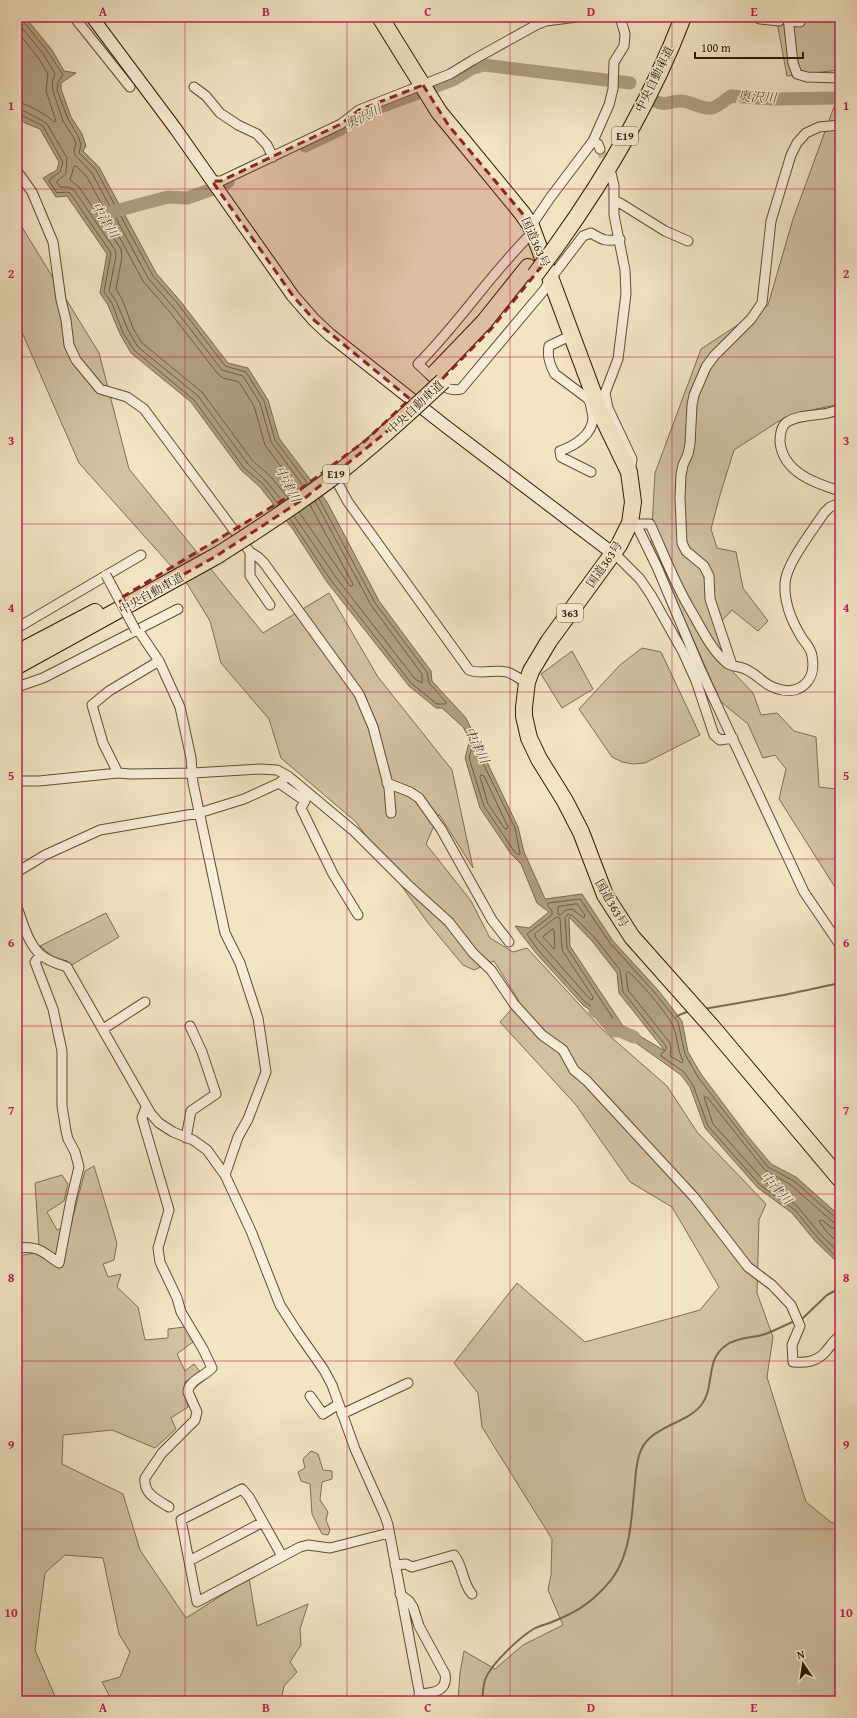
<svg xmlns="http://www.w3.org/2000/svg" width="857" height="1718" viewBox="0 0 857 1718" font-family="'Gentium Book Plus','Noto Serif JP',serif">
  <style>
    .green { fill: #d1c2a3; stroke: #806e52 }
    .water { fill: #b0a081; stroke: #7c6a4d; fill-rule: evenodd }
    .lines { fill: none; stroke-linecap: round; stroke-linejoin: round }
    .shore { stroke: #705d40; stroke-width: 1 }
    .stream { stroke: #7c6a4d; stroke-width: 2 }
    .river { stroke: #b0a081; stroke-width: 13 }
    .street-tunnel { stroke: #cbbc9d; stroke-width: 9; stroke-dasharray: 9 4.5; stroke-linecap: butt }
    .street-casing { stroke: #604d31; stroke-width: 11 }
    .secondary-casing { stroke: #2f1a00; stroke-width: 14 }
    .highway-casing { stroke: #2f1a00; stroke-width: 18 }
    .street { stroke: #f7eed9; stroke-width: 9 }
    .secondary { stroke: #f7eed9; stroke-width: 12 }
    .highway { stroke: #f2e5c4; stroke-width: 16 }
    .street-bridge-casing { stroke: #604d31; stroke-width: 11; stroke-linecap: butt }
    .highway-bridge-casing { stroke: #2f1a00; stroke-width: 18; stroke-linecap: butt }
    .street-bridge { stroke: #f7eed9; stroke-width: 9 }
    .highway-bridge { stroke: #f2e5c4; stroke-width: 16 }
    .marked { fill: #8f2418; fill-opacity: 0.2; stroke: #8f2418; stroke-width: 3; stroke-dasharray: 8 5; stroke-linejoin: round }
    .grid { fill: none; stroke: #c2185b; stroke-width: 1; stroke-opacity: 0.55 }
    .labels { text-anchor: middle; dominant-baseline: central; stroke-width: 3; stroke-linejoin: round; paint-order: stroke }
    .shield { fill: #f7eed9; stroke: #6b5a41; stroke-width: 1 }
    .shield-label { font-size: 11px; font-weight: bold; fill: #2f1a00 }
    .street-label { font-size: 12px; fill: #2f1a00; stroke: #f7eed9 }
    .water-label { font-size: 13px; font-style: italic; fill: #635034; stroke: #f7eed9 }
    .neatline { fill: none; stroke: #c2185b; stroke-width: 1.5 }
    .grid-label { font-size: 13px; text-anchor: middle; font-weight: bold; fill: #c2185b }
  </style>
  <rect width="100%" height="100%" fill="#f2e5c4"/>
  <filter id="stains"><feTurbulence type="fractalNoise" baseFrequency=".005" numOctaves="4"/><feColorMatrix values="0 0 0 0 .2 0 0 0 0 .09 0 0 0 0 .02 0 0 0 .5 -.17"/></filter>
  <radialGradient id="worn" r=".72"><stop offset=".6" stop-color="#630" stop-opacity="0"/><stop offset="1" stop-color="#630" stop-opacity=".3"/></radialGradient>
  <path class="green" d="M776 17H840V70L787 76Z
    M835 104 840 105V404L803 412 779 421 734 450 720 495 711 529 717 548 736 552 743 588 768 621 758 631 732 610 717 626 733 672 753 693 761 715 777 713 794 731 816 737 819 787 836 789 840 784V895L779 799 786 769 775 755 763 758 748 724 721 702 651 544 655 473 701 349 768 305 793 219Z
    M17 219 99 353 129 469 263 633 329 593 378 677 452 770 473 868 439 814 426 844 471 901 490 938 513 952 527 948 603 1030 667 1086 697 1132 766 1204 759 1220 757 1293 773 1337 767 1377 806 1502 832 1523 840 1521V1701H458L460 1673 464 1651 495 1669 523 1645 563 1625 548 1590 551 1575 552 1539 482 1427 478 1393 454 1363 517 1283 585 1342 700 1310 719 1287 672 1207 630 1182 576 1105 500 1022 519 1001 494 961 474 970 463 965 428 923 356 822 281 758 269 719 221 663 210 621 188 585 79 463 17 321Z
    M642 648 661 652 700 735 645 763 633 764 622 762 612 757 579 709 620 665Z
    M572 651 593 689 562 708 541 674Z
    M106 913 119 937 70 966 67 961 53 957 40 946Z
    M94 1166 117 1243 114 1260 103 1264 108 1277 121 1274 117 1287 138 1307 145 1340 168 1338V1329L185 1327 193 1342 177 1354 185 1371 194 1364 201 1373 185 1382 184 1391 188 1407 171 1418 176 1429 155 1448 112 1430 63 1435 62 1464 123 1494 140 1550 186 1618 249 1578 257 1626 308 1604 300 1629 301 1645 290 1662 297 1672 284 1686 281 1701H112L102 1682 120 1677 130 1652 119 1634 103 1558 65 1555 45 1573 35 1650 57 1701H17V1256L49 1251 39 1245 35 1183 62 1175 68 1184 64 1201 47 1212 57 1230 71 1224 85 1171Z
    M311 1451 318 1454 323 1470 332 1471V1479L322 1482 320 1500 328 1512 326 1520 330 1530 328 1535 322 1534 312 1514 310 1484 301 1481 298 1472 305 1468 303 1459Z"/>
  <path class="water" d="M17 17H25L52 50 64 71 76 73 61 83V89L71 117 82 134 86 146 83 151 99 167 156 273 181 302 228 363 248 368 268 400 279 438 327 502 379 601 431 671 432 681 466 718 518 827 524 852 545 899 582 894 613 941 658 990 682 1021 688 1052 701 1074 746 1134 771 1164 796 1177 840 1216V1269L838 1271 836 1261 815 1241 792 1213 758 1188 705 1128 690 1087 681 1075 583 1005 535 952 515 926 529 928 549 912 537 903 521 864 511 854 480 808 465 758 470 739 463 727 442 708H436L409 686 327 582 292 528 260 487 241 470 191 402 131 353 120 334 108 305 100 293 107 254 67 196 56 197 43 178 57 170 59 162 40 129 25 123 17 116ZM569 917 592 941 617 973 619 993 665 1051 623 1026 570 946Z"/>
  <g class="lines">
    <path class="shore" d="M17 17 19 24 44 55 55 74 52 82 53 91 63 121 74 138 76 144 74 151 75 155 92 173 148 278 174 308 222 370 243 376 260 403 271 442 304 487
      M22 17 23 21 48 52 63 75 58 82 57 90 68 119 78 136 81 145 79 153 96 170 153 276 178 304 225 366 246 372 264 401 275 440 308 484
      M17 31 39 59 48 74 46 91 56 121 54 122C49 116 24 102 17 102
      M17 108C21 109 44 121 47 124L67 158 66 174 57 181V183L60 187H68L74 190 115 250 116 256 109 291 116 301 128 330 138 347 198 396 248 464 266 481 283 502
      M17 113 43 126 63 162 60 172 50 179 49 181 57 193 67 192 70 193 111 253 104 292 112 303 123 333 134 350 194 400 244 468 263 484 279 505
      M288 498 271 477 252 460 202 392 142 343 133 328 122 299 116 289 122 257 121 249 79 187 70 180 74 166H76L87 177 143 281 169 311 218 374 223 378 239 382 254 406 265 445 299 491
      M299 512 350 586H352L353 584 310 505
      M294 516 335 576 415 679 422 683V674L371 605 315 501
      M290 519 330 579 411 683 437 704H445L446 702 429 683 427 672 375 603 319 499
      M474 745 515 828 520 853 519 855 514 851 484 806 469 758 472 747Z
      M481 775 484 776 508 827 507 829H505L488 804 480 777Z
      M577 904 585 915 584 918 572 909 566 910 560 915 558 914V907Z
      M557 917 560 918 562 950 593 997 592 1000 589 998 535 937V934Z
      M553 929 554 931 555 947 554 949 543 937Z
      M628 972C636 976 670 1017 673 1026 678 1037 677 1050 683 1061L682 1063 670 1056 671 1049 670 1043 628 990 626 974Z
      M840 1219 836 1218 794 1181 768 1167 743 1136 698 1077 685 1054 678 1022 655 993 610 943 580 899 548 903V906L552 911V915L527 934 538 950 585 1002 610 1020 612 1019V1017L567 948 565 918 568 914 573 916 595 938 620 970 623 992 666 1046V1050L661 1054V1056L684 1072 693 1085 708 1126 760 1185 795 1210 818 1238 840 1261
      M840 1224 833 1222 791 1185 765 1170 707 1097H704L713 1124 764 1181 797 1206 821 1235 840 1253
      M840 1230 832 1228 822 1220 819 1221 826 1231 840 1245"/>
    <path class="stream" d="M704 1009 784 995 840 983
      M677 1016 689 1011
      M799 1319 803 1318 827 1295 840 1288
      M482 1701C483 1694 483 1686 485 1680 490 1665 519 1638 532 1630 538 1626 545 1625 552 1622 574 1613 587 1606 604 1588 632 1561 631 1519 635 1483 636 1472 636 1461 641 1450 651 1426 689 1423 702 1404 715 1386 705 1361 725 1346 735 1338 750 1338 762 1335 773 1332 784 1325 795 1321"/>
    <path class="river" d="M655 101C667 107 670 100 682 101 692 102 703 110 712 108 719 106 725 100 731 96L771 99 840 98
      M305 146 341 129 362 114 453 80 473 68 484 65 630 83
      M104 214 168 197 187 198 213 189 228 182
      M595 1011 600 1014 614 1031H620L634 1037"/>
    <path class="street-tunnel" d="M600 149 609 170"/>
    <defs>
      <path id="street" d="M74 17 130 87
        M756 17 760 19 779 21
        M788 17 793 63 797 74 807 77 840 78
        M789 21 800 22
        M194 87 206 96 220 113 238 125 257 134 267 145 273 157
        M593 141 598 144 600 149
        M17 171 32 192 53 242 61 300 66 320 69 345 76 360 100 389 127 397 144 409 250 552V576L270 605
        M611 173 614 186V215L625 270 626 294 618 359 605 393 608 408 632 459 631 466 629 471
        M212 181H221L341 124 359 110 450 74 473 60 536 25 546 21 577 17
        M614 201 620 203 665 231 688 241
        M531 226 550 198 593 141 609 105 613 89 614 62 624 46 625 34 620 17
        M533 232C491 273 460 322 418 364 430 374 444 394 461 389L545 289 551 278 583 236 591 233C602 240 607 242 620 239
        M572 335 549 346C547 355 550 366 555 374L587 398 590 402 594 401
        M590 402C591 407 592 412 593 417 593 435 574 446 560 451L561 457 591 472
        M840 409C834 411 828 414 822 414 810 416 798 415 787 422 781 426 780 435 780 442 783 472 814 483 840 491
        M336 480 348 502 469 670C481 675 495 669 507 672 514 674 520 680 527 682
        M630 523 636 524 657 567 701 671 804 892 840 945
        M636 524H650C663 552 674 582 690 609 701 627 710 649 727 663 732 667 739 666 745 669 756 673 763 684 775 688 799 697 817 681 812 656 811 648 806 644 802 638 792 622 784 603 785 584 785 565 813 530 824 513L830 507 840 503
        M250 552 258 557 264 563 359 694 373 727 389 788 391 813
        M619 558 640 579 651 595 683 652 696 681 714 735 720 740 733 738
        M17 628 141 555
        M138 630 159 661 180 707 191 758 193 783 225 933 240 963 258 1018 266 1072 248 1119 238 1137 225 1175
        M732 665 710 599 709 576 704 566 686 551 682 543 680 498 681 475 683 465 688 454 690 444 692 405 694 395 706 367 714 356 751 319 762 303 771 221 791 155 797 143 806 133 819 127 840 125
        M17 687 43 678 178 609
        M118 773 103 743 92 705 109 691 159 661
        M17 781H39L118 773 131 774 193 773 260 769 277 770 288 776 355 832 407 884 449 922 473 953 491 970 514 1004 542 1035 563 1050 574 1070 587 1081 694 1197 748 1267 772 1285 791 1305 800 1326 792 1345 793 1362C806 1363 818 1362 827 1350 831 1345 834 1340 840 1336
        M279 783 305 801 301 808 333 874 358 915
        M387 783 410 792 419 798 441 829 492 920 509 942
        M17 872 45 855 100 830 199 813 244 799 279 783 288 776
        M17 907C23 923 28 944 41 955 48 961 58 964 67 967L151 1114 159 1123 173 1132 193 1140 207 1150 225 1175 251 1231 280 1305 296 1330 324 1370 332 1385 355 1449 385 1516 388 1525 421 1701
        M103 1029 145 1002
        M146 1107 142 1118 169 1210 158 1248 160 1262 177 1298 181 1312 203 1349 212 1368C205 1376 188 1381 188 1392L197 1412 195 1420 162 1453 145 1478C143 1494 158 1500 169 1507
        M186 1138 191 1111 216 1094 202 1052 190 1026
        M17 1248C40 1246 41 1251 59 1263L71 1200 79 1167 75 1152 68 1139 66 1131 62 1106V1051L53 1009 35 962 40 955
        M310 1396 323 1414 339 1404
        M342 1414 408 1383
        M282 1556 249 1497 242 1489 181 1520 197 1602 300 1547 308 1545 330 1548 389 1533
        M189 1561 263 1522
        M395 1565 406 1564 412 1567 454 1555C464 1567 462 1583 472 1594
        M400 1594 409 1601 413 1607 419 1626 445 1674C448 1691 434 1693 419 1694"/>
      <path id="secondary" d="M92 17 175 128 293 296 314 320 330 335 444 425 607 549"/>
      <path id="highway" d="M380 17 439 112 522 213 531 226 601 414 629 472 633 502 630 523 619 545 549 641 531 671 527 682 524 707V716L529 738 539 759 565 801 581 832 605 895 632 937 712 1027 840 1179
        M555 248C606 177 652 99 683 17
        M434 374 484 322 528 267
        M17 653 95 612
        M17 666 218 555"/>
    </defs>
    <use href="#street" class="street-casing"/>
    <use href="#secondary" class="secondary-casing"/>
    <use href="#highway" class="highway-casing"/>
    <use href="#street" class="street"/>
    <use href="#secondary" class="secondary"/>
    <use href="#highway" class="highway"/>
    <defs>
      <path id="street-bridge" d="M106 575 136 631"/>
      <path id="highway-bridge" d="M535 275 555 248
        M218 555C259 529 299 503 337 474 374 445 409 413 443 381"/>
    </defs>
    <use href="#street-bridge" class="street-bridge-casing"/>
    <use href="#highway-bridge" class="highway-bridge-casing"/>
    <use href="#street-bridge" class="street-bridge"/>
    <use href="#highway-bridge" class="highway-bridge"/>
  </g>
  <path class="marked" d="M423 85 449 126 522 213 545 262 491 329 406 416 305 498 218 555 124 608 119 599 298 491 365 441 410 399 314 320 293 296 212 181H221L341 124 359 110Z"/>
  <path class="grid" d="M185 17V1701M347 17V1701M510 17V1701M672 17V1701M17 189H840M17 357H840M17 524H840M17 692H840M17 859H840M17 1026H840M17 1194H840M17 1361H840M17 1529H840"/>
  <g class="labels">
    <g class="shield">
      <rect x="612" y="127" width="26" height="18" rx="3"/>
      <rect x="323" y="465" width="26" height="18" rx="3"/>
      <rect x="557" y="604" width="26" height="18" rx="3"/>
    </g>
    <g class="shield-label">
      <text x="625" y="136">E19</text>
      <text x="336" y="474">E19</text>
      <text x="570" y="613">363</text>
    </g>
    <g class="street-label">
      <text transform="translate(654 79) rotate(-64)">中央自動車道</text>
      <text transform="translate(536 242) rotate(66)">国道363号</text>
      <text transform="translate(415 407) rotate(-43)">中央自動車道</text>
      <text transform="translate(604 564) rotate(-55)">国道363号</text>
      <text transform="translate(151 593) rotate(-29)">中央自動車道</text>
      <text transform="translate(612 903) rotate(60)">国道363号</text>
    </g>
    <g class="water-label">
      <text transform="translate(757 97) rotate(3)">奥沢川</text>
      <text transform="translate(363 117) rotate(-27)">奥沢川</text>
      <text transform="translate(105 220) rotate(58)">中津川</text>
      <text transform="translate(288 484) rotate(62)">中津川</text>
      <text transform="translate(477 745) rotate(64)">中津川</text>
      <text transform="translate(776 1188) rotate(47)">中津川</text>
    </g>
  </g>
  <rect width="857" height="1718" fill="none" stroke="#f2e5c4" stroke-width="44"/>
  <g transform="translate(803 1664) rotate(347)" stroke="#f7eed9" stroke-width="3" paint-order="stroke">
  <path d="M0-3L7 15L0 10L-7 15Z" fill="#2f1a00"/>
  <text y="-6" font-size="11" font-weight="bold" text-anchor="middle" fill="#2f1a00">N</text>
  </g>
  <path d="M695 52v6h108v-6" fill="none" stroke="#2f1a00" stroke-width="2"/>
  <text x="701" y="52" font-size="12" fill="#2f1a00" stroke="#f7eed9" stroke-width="3" paint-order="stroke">100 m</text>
  <rect x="22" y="22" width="813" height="1674" class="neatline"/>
  <g class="grid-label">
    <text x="103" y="16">A</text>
    <text x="266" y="16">B</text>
    <text x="428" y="16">C</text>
    <text x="591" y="16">D</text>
    <text x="754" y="16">E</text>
    <text x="11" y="110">1</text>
    <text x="846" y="110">1</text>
    <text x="11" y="278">2</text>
    <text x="846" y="278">2</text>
    <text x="11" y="445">3</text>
    <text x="846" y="445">3</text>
    <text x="11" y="612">4</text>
    <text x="846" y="612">4</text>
    <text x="11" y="780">5</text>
    <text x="846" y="780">5</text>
    <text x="11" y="947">6</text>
    <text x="846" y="947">6</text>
    <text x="11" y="1115">7</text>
    <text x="846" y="1115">7</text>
    <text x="11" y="1282">8</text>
    <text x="846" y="1282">8</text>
    <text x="11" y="1449">9</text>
    <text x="846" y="1449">9</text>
    <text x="11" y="1617">10</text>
    <text x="846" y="1617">10</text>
    <text x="103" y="1712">A</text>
    <text x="266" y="1712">B</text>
    <text x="428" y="1712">C</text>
    <text x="591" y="1712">D</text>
    <text x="754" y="1712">E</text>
  </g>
  <rect width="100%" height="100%" filter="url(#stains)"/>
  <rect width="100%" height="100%" fill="url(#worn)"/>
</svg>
